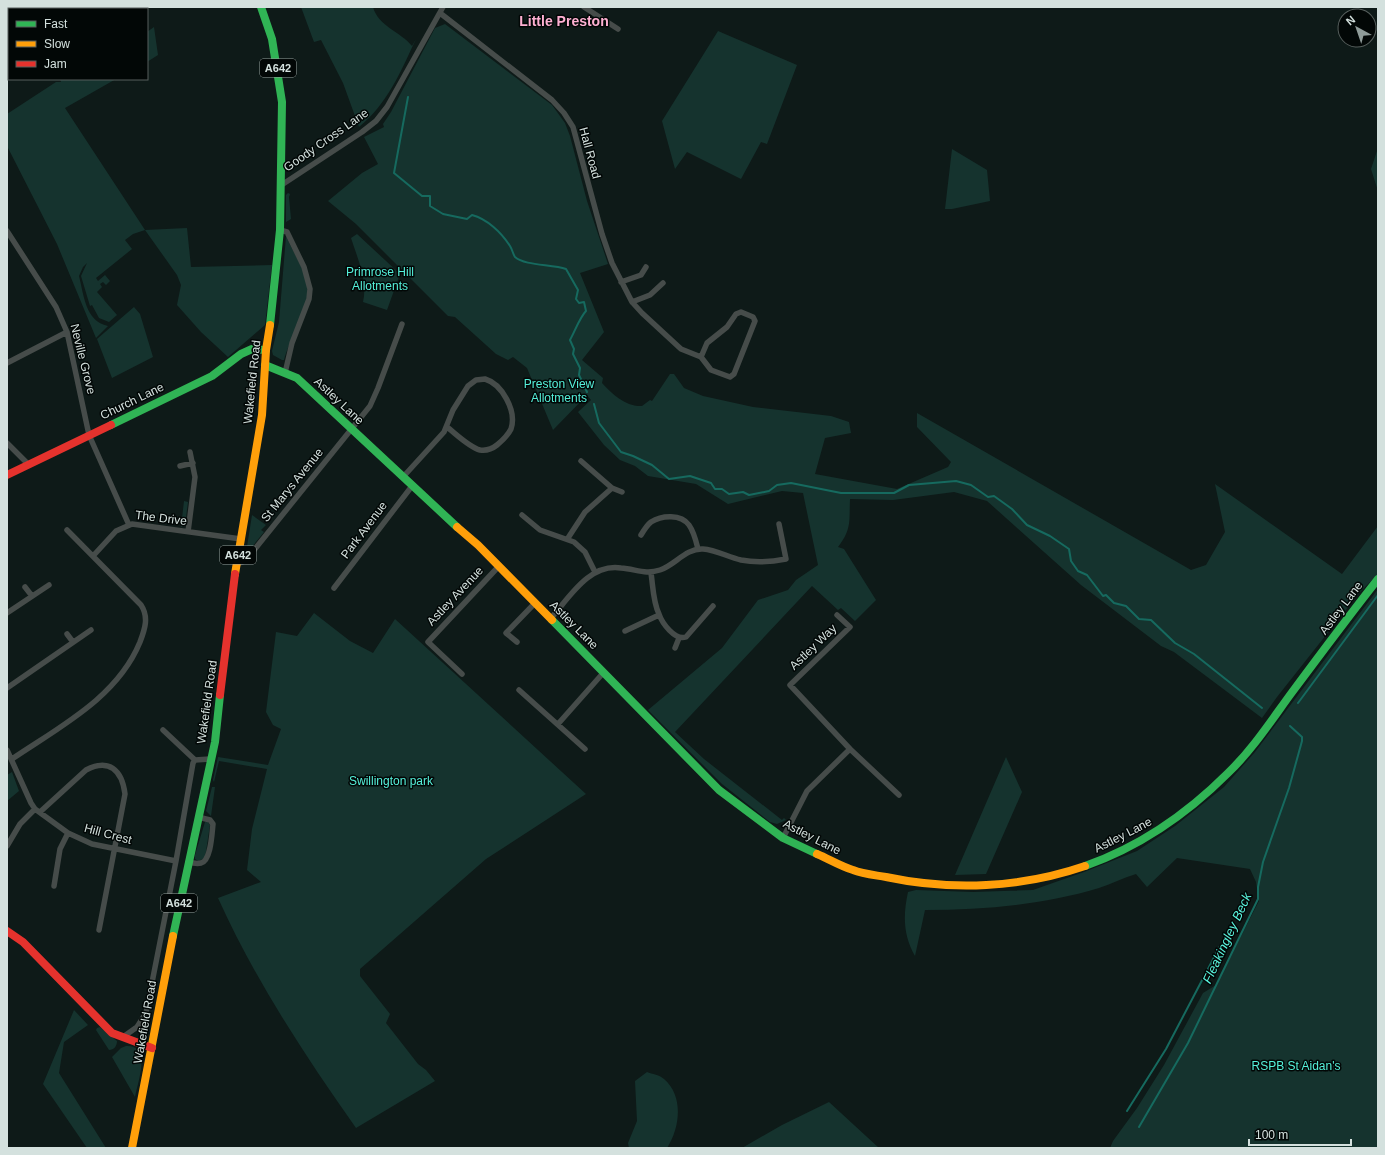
<svg xmlns="http://www.w3.org/2000/svg" width="1385" height="1155" viewBox="0 0 1385 1155" font-family="Arial,sans-serif">
  <style>
    .green { fill: #15332e }
    .lines { fill: none; stroke-linecap: round; stroke-linejoin: round }
    .stream { stroke: #166a5f; stroke-width: 2 }
    .street { stroke: #464c4a; stroke-width: 5.5 }
    .fast { stroke: #30b455; stroke-width: 8 }
    .slow { stroke: #ff9f0a; stroke-width: 8 }
    .jam { stroke: #e5322d; stroke-width: 8 }
    .labels { text-anchor: middle; dominant-baseline: central; stroke-width: 3; stroke-linejoin: round; paint-order: stroke }
    .shield { fill: #020706; stroke: #95a09d; stroke-width: 1 }
    .shield-label { font-size: 11px; font-weight: bold; fill: #d4e1de }
    .street-label { font-size: 12px; fill: #d4e1de; stroke: #020706 }
    .park-label { font-size: 12px; fill: #55f0da; stroke: #020706 }
    .water-label { font-size: 13px; font-style: italic; fill: #5af4de; stroke: #020706 }
    .quarter-label { font-size: 14px; font-weight: bold; fill: #feb0d2; stroke: #020706 }
  </style>
  <rect width="100%" height="100%" fill="#0e1a18"/>
  <path class="green" d="M301 7H373C378 26 401 32 412 46L416 39C400 73 388 103 359 127L343 83 321 40 314 42Z
    M445 24 552 105 565 123 570 136 587 201 608 264 580 273 604 332 582 360 603 378 602 383C612 394 626 407 642 406L650 400 652 401 670 374H674L684 388 703 396 753 407 831 416 849 422 851 433 825 438 815 474 897 489 948 467 951 462 917 427V413L1191 570 1206 565 1225 532 1215 484 1342 574 1378 526V574L1360 592 1277 697 1262 718 1174 652 1161 646 1081 585 987 501 954 492 893 500 850 499C849 521 852 529 838 547L844 549 876 600 855 621 841 608 838 610 812 586 675 732 704 759 782 820 784 818 786 820 777 824 770 822 722 784 648 710 722 648 758 600 788 590 796 580 818 565 803 493 782 491 728 504 696 484 648 476 635 466 620 460 604 445 578 412 591 400 587 395 553 430 527 368 513 357 508 360 496 354 455 317 448 316 356 224 328 201 362 173 378 164 364 137 384 127 383 124 391 112 435 28Z
    M154 27 158 55 147 62V32Z
    M718 31 797 65 767 144 761 142 741 179 687 152 675 169 662 121Z
    M60 79H116L65 108 145 230 187 228 191 267 272 265 265 325 228 357 201 332 177 305 181 285 177 275 145 230 133 234 125 240 132 249 96 278 98 281 105 275 110 281 106 285 103 282 100 284 102 287 97 292 117 315 109 322 99 318 92 305 90 306 81 276 87 263 83 267 79 276C84 295 85 321 108 326L96 338 57 244 7 146V114L56 82H61Z
    M1378 148V191L1371 169Z
    M952 149 987 170 990 201 952 209H945Z
    M288 193 290 194 289 197 291 219 286 222V195Z
    M357 234 400 274 387 310 363 302C368 281 357 257 351 238Z
    M286 236C293 252 307 272 308 290 308 309 289 341 284 360H282L273 355 272 351 279 322Z
    M134 307 140 314 153 357 112 378 97 339Z
    M184 501 188 502 185 525 181 527Z
    M252 515 266 525 261 530 264 532 247 553H246Z
    M1378 589V1148H1110L1113 1141 1137 1108 1164 1065 1203 993 1216 985 1259 901 1256 882 1250 869 1177 858 1147 887 1136 874C1123 878 1111 884 1099 888 1042 905 984 910 925 910L915 956C903 935 903 915 908 892L916 890 973 892 1033 890 1084 872 1137 851 1175 826 1224 787 1255 752Z
    M314 613 350 641 373 653 395 619 586 794 486 859 360 969V976L390 1014 386 1023 418 1064 426 1070 435 1081 356 1128C304 1054 255 980 218 898L261 882 247 870 252 829 267 769 219 761 214 782 213 780 218 757 268 765 281 729 273 725 266 712 276 632 297 636Z
    M1006 757 1022 792 986 874 955 875Z
    M12 772 19 791 7 801V775Z
    M212 787H215L211 816 206 811Z
    M205 822H208L210 825 205 858 198 861 195 859V855Z
    M74 1010 88 1025 64 1042 59 1073 106 1148H87L43 1084Z
    M100 1027 117 1041C117 1046 114 1050 109 1050L96 1030 97 1028Z
    M126 1046C152 1045 138 1081 135 1097L112 1057 121 1048Z
    M647 1072C652 1074 660 1075 664 1079 684 1096 680 1128 667 1148H629L628 1143 637 1121 635 1081Z
    M829 1102 879 1148H742L782 1125Z"/>
  <g class="lines">
    <path class="stream" d="M408 97 394 173 422 196H430V206L443 214 467 219 472 215C487 219 501 232 510 246 512 249 513 254 515 257 525 266 552 264 566 269L578 290 576 299 579 303 584 302 586 311C580 317 575 331 570 340L574 349 573 354 580 368 579 375 587 392
      M594 404 599 423 621 452 633 456 652 465 669 479 690 476 711 483 715 489H722L729 494 743 492 749 495 769 491 777 485 791 483 841 493H894L909 485 956 481 971 485 988 497 994 496 1012 509 1027 525 1050 536 1069 549 1071 561 1078 571 1087 575 1103 596 1106 595 1114 603 1126 606 1139 619 1151 620 1175 643 1194 654 1262 708
      M1298 703 1378 595
      M1127 1111 1166 1049 1220 946
      M1139 1127 1188 1043 1258 899V887L1263 862 1289 788 1302 741V737L1290 726"/>
    <path class="street" d="M584 7 618 29
      M440 13 552 100 564 113 573 127 602 234 612 263 632 302 642 313 681 349 701 357 711 370 730 377 734 374 755 321 753 317 741 312 736 314 727 327 707 343 701 357
      M280 186 362 132 376 121 387 107 443 7
      M280 230 287 232 304 267 310 289 309 299 292 343 285 373
      M7 231 56 307 67 332 89 435 129 525
      M621 282 641 275 646 267
      M632 302 650 295 663 283
      M7 363 67 332
      M7 443 29 465
      M180 466 193 463
      M403 477 444 432 453 410 468 386 476 380 485 379C502 384 517 411 511 429 508 435 502 441 497 445 492 449 487 451 480 450 469 447 456 434 447 427
      M612 488 622 492
      M522 515 540 530 574 542 585 552 595 572
      M188 532 195 477 190 452
      M641 535C644 530 647 525 651 522 662 515 681 514 689 525 694 532 696 541 698 549
      M568 538 585 512 612 488 581 461
      M250 555 370 406 378 388 402 324
      M93 556 116 531 132 524 241 539
      M237 564 245 561
      M651 573C653 586 653 602 659 614 662 623 675 641 686 637L713 606
      M25 587 32 596
      M334 588 412 486
      M7 613 49 585
      M551 618C569 598 589 563 621 568 636 569 645 575 660 570 675 565 686 548 703 549 716 550 728 557 741 560 756 563 771 562 786 559L779 524
      M625 631 659 615
      M67 634 73 642
      M517 642 506 633 535 603
      M675 648 679 638
      M462 674 428 642 499 566
      M7 688 91 630
      M519 690 585 749
      M558 724 604 672
      M163 730 195 760 210 759
      M850 749 899 795
      M7 750 31 803 35 809 68 833 92 844 176 861
      M12 759C59 727 117 698 140 642 145 629 149 617 141 605L67 530
      M40 812 86 770C109 758 122 770 125 794L99 930
      M783 838 807 791 850 749 790 685 850 627 837 615
      M7 846 20 824 35 809
      M188 862C192 863 197 864 201 863 211 861 212 833 213 824L210 820 198 817
      M54 886 60 849 68 833
      M123 1037 137 1027 146 1013 176 861 193 763 195 760"/>
    <path class="fast" d="M261 7 272 39 282 102 280 230 270 325
      M265 365 297 378 457 527
      M111 425 212 376 241 354 252 349 266 350
      M552 620 719 790 783 838 817 854
      M1085 866C1139 847 1187 814 1228 773 1252 750 1271 721 1290 695 1319 656 1348 617 1378 579
      M173 936 215 742 220 695"/>
    <path class="slow" d="M457 527 478 545 552 620
      M235 574 262 415 266 350 270 325
      M817 854C829 859 840 866 853 870 863 874 875 875 886 877 952 891 1021 888 1085 866
      M132 1148 173 936"/>
    <path class="jam" d="M7 475 111 425
      M220 695 235 574
      M7 931 23 942 112 1033 152 1048"/>
  </g>
  <g class="labels">
    <g class="shield">
      <rect x="260" y="59" width="36" height="18" rx="3"/>
      <rect x="220" y="546" width="36" height="18" rx="3"/>
      <rect x="161" y="894" width="36" height="18" rx="3"/>
    </g>
    <g class="shield-label">
      <text x="278" y="68">A642</text>
      <text x="238" y="555">A642</text>
      <text x="179" y="903">A642</text>
    </g>
    <g class="street-label">
      <text transform="translate(326 140) rotate(-35)">Goody Cross Lane</text>
      <text transform="translate(590 153) rotate(75)">Hall Road</text>
      <text transform="translate(83 359) rotate(76)">Neville Grove</text>
      <text transform="translate(252 382) rotate(-84)">Wakefield Road</text>
      <text transform="translate(132 401) rotate(-26)">Church Lane</text>
      <text transform="translate(339 401) rotate(43)">Astley Lane</text>
      <text transform="translate(292 485) rotate(-51)">St Marys Avenue</text>
      <text transform="translate(161 518) rotate(7)">The Drive</text>
      <text transform="translate(364 530) rotate(-53)">Park Avenue</text>
      <text transform="translate(455 596) rotate(-47)">Astley Avenue</text>
      <text transform="translate(1341 608) rotate(-53)">Astley Lane</text>
      <text transform="translate(574 625) rotate(45)">Astley Lane</text>
      <text transform="translate(813 647) rotate(-44)">Astley Way</text>
      <text transform="translate(207 702) rotate(-82)">Wakefield Road</text>
      <text transform="translate(108 834) rotate(15)">Hill Crest</text>
      <text transform="translate(1123 835) rotate(-27)">Astley Lane</text>
      <text transform="translate(812 837) rotate(27)">Astley Lane</text>
      <text transform="translate(145 1022) rotate(-80)">Wakefield Road</text>
    </g>
    <g class="park-label">
      <text x="380" y="272">Primrose Hill<tspan x="380" dy="14">Allotments</tspan></text>
      <text x="559" y="384">Preston View<tspan x="559" dy="14">Allotments</tspan></text>
      <text x="391" y="781">Swillington park</text>
      <text x="1296" y="1066">RSPB St Aidan's</text>
    </g>
    <g class="water-label">
      <text transform="translate(1227 938) rotate(-65)">Fleakingley Beck</text>
    </g>
    <g class="quarter-label">
      <text x="564" y="21">Little Preston</text>
    </g>
  </g>
  <rect width="1385" height="1155" fill="none" stroke="#d4e1de" stroke-width="16"/>
  <rect x="8" y="8" width="140" height="72" fill="#020706" stroke="#565e5c"/>
  <rect x="16" y="21" width="20" height="6" fill="#30b455" stroke="#565e5c"/>
  <text x="44" y="28" font-size="12" fill="#d4e1de">Fast</text>
  <rect x="16" y="41" width="20" height="6" fill="#ff9f0a" stroke="#565e5c"/>
  <text x="44" y="48" font-size="12" fill="#d4e1de">Slow</text>
  <rect x="16" y="61" width="20" height="6" fill="#e5322d" stroke="#565e5c"/>
  <text x="44" y="68" font-size="12" fill="#d4e1de">Jam</text>
  <g transform="translate(1357 28) rotate(320)"><circle r="19" fill="#020706" stroke="#565e5c"/>
  <path d="M0-3L7 15L0 10L-7 15Z" fill="#8f9b99"/>
  <text y="-6" font-size="11" font-weight="bold" text-anchor="middle" fill="#d4e1de">N</text>
  </g>
  <path d="M1249 1139v6h102v-6" fill="none" stroke="#d4e1de" stroke-width="2"/>
  <text x="1255" y="1139" font-size="12" fill="#d4e1de" stroke="#020706" stroke-width="3" paint-order="stroke">100 m</text>
</svg>
